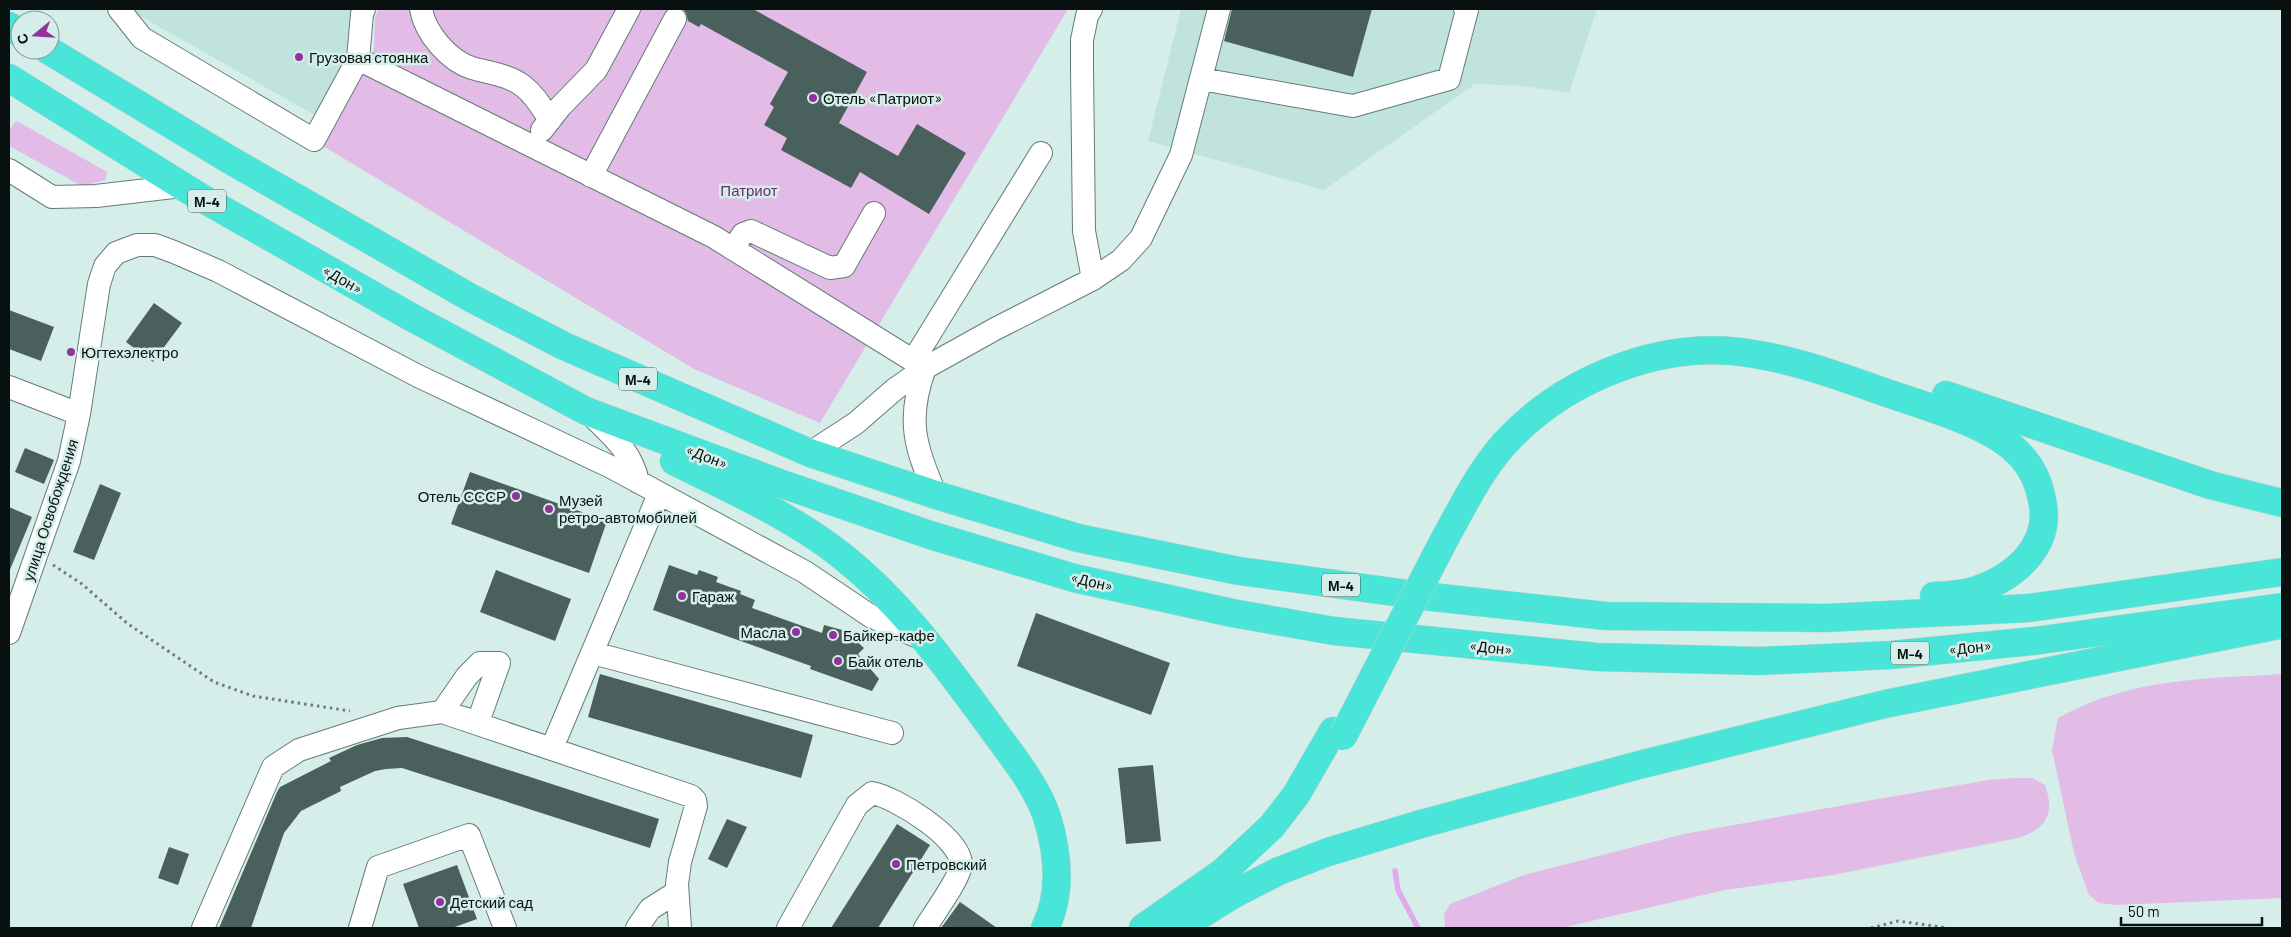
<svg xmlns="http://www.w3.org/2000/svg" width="2291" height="937" viewBox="0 0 2291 937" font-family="Barlow,sans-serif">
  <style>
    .built { fill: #c0e3de }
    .green { fill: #e2bbe7 }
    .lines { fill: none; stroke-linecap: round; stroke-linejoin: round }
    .stream { stroke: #e1aae8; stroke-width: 5.5 }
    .building { fill: #4a605d }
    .minor-casing { stroke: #657b78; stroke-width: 24 }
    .highway-casing { stroke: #cecfcf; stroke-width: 29 }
    .path { stroke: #6b7b78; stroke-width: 3; stroke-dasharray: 2.5 4; stroke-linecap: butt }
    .minor { stroke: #fff; stroke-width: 22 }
    .highway { stroke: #4ae5d9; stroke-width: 28 }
    .highway-bridge-casing { stroke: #cecfcf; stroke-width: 29; stroke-linecap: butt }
    .highway-bridge { stroke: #4ae5d9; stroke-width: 28 }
    .poi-dot { fill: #90339d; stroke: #d5eeea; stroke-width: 2 }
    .labels { text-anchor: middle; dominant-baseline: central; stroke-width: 5; stroke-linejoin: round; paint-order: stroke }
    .shield { fill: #d5eeea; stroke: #465351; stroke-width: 1 }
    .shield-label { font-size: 14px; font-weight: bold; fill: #091110 }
    .poi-label { font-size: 15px; fill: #091110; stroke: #d5eeea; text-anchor: start }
    .park-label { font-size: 15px; fill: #6a2a73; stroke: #d5eeea }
    .street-label { font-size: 15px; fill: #091110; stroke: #d5eeea }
  </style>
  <rect width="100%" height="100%" fill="#d5eeea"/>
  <path class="built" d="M128 9H361L345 60 316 116Z
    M1181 9H1597L1569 93 1522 86 1475 84 1324 190 1148 141Z"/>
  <path class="green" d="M379 9H1068L820 423 694 369 323 146 374 50 375 17Z
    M17 121 107 172 105 180 88 185H80L9 146C9 137 8 127 17 121Z
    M2282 674V898L2117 905 2099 903 2089 895 2074 853 2052 750 2058 718C2130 678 2203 679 2282 674Z
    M2015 778H2032L2045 785C2055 813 2047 829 2018 838L1833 875 1725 890 1561 928H1445L1444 915 1450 904 1524 875 1684 834 1878 799 1989 780Z"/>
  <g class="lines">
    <path class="stream" d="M1395 871 1398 890 1418 928"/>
  </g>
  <path class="building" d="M683 9H753L867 72 839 123 898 156 917 124 966 153 929 214 860 172 851 188 781 150 787 138 764 125 774 107 770 104 788 72 701 24 699 27 688 21 686 13Z
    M1232 9H1372L1353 77 1224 41Z
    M154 303 182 323 153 362 126 342Z
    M9 310 54 327 41 361 9 349Z
    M25 448 54 460 44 484 15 472Z
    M470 472 607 521 589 573 451 524Z
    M100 484 121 493 94 560 73 552Z
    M9 507 32 517 9 572Z
    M669 565 697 575 699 570 718 577 716 582 741 591 740 594 755 600 752 608 822 633 824 625 846 631 864 648 858 654 879 679 872 691 810 669 811 666 653 610Z
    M496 570 571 599 555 641 480 612Z
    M1036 613 1170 663 1151 715 1017 666Z
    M600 674 813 735 801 778 588 717Z
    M407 737 659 819 650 848 402 768 386 769 375 771 340 787 341 791 301 811 284 833 251 928H219L277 792 280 787 331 761 329 758 357 745 382 738Z
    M1153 765 1161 841 1126 844 1118 768Z
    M727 819 747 827 727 868 708 859Z
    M897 824 930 845 878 928H831Z
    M169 847 189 854 178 885 158 878Z
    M457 865 477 919 452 928H419L403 884Z
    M960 902 997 928H941Z"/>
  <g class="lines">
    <defs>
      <path id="minor" d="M119 9 142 38 314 140 358 59 362 14 364 9
        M421 9C425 33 449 61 472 68 489 73 509 75 523 86 535 95 542 108 550 120
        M1091 9 1087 16 1082 40V69L1084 231 1093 279
        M358 59 714 237 925 368
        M1201 79 1353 106 1449 79 1467 10 1465 9
        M542 130 560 107 596 70 629 9
        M9 170 52 197 96 196 182 186
        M591 176 675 19
        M733 249 743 234 751 231 830 268 844 266 874 213
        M913 361 1041 153
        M925 368C906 419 915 448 936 495
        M9 387 79 414
        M589 413C610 434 632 451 638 482
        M810 453 856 423 895 389 925 368 995 329 1093 279 1121 260 1141 238 1181 155 1219 9
        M9 633 69 461 79 414 99 284 105 266 116 253 137 245H155L174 252 218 271 418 376 611 467 805 572 872 617 925 640
        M593 653 892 733
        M480 663H499L478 722 442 712 467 676Z
        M552 748 659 494
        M203 928 273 767 299 750 398 718 442 712 691 796 695 800 696 806 680 862 677 884 680 928
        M360 928 378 867 469 835 505 928
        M637 928 650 909 677 892
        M788 928 857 805 872 793C895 797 962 838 961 865 960 878 933 915 925 928"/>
      <path id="highway" d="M9 26 20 33
        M48 50 225 157 471 298 564 346 810 453 936 495 1078 538 1239 571 1423 596 1606 616 1825 618 2030 608 2282 572
        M9 78 200 197 411 317 586 411 782 484 930 535 1074 578 1232 613 1334 631 1597 657 1760 661 1891 655 2034 641 2282 607
        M1946 395 2210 485 2282 503
        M674 461C731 490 792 516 842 556 903 604 945 665 991 727 1011 755 1036 784 1047 817 1058 853 1062 894 1045 928
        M1443 542C1462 508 1479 472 1505 443 1566 377 1665 338 1754 354 1798 361 1842 377 1884 392 1924 406 1993 424 2021 456 2033 469 2039 483 2042 500 2053 547 2012 580 1970 592 1959 595 1946 595 1934 596
        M1143 928 1223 872 1272 826 1296 795 1333 731
        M1179 928 1234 894 1279 871 1328 852 1421 824 1639 765 1885 704 2279 625"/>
    </defs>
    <use href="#minor" class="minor-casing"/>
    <use href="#highway" class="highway-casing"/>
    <path class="path" d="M53 565 82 584 128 624 214 682 253 696 350 711
      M1871 928 1898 921 1948 928"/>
    <use href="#minor" class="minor"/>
    <use href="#highway" class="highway"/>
    <defs>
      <path id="highway-bridge" d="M1343 736 1443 542"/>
    </defs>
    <use href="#highway-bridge" class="highway-bridge-casing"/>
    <use href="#highway-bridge" class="highway-bridge"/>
  </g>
  <g class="poi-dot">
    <circle cx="299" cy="57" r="5"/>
    <circle cx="813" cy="98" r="5"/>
    <circle cx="71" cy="352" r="5"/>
    <circle cx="516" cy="496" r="5"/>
    <circle cx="549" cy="509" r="5"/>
    <circle cx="682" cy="596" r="5"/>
    <circle cx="796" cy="632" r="5"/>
    <circle cx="833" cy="635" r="5"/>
    <circle cx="838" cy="661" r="5"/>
    <circle cx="896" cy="864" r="5"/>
    <circle cx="440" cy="902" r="5"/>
  </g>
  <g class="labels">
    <g class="shield">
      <rect x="188" y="189.5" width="38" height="23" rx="4"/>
      <rect x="619" y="367.5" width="38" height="23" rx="4"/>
      <rect x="1322" y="573.5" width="38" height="23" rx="4"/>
      <rect x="1891" y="641.5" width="38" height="23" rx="4"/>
    </g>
    <g class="shield-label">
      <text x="207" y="201">М-4</text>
      <text x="638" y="379">М-4</text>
      <text x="1341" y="585">М-4</text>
      <text x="1910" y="653">М-4</text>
    </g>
    <g class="poi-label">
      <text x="309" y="57">Грузовая стоянка</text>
      <text x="823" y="98">Отель «Патриот»</text>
      <text x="81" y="352">Югтехэлектро</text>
      <text x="506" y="496" text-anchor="end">Отель СССР</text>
      <text x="559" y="500">Музей<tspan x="559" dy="17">ретро-автомобилей</tspan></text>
      <text x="692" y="596">Гараж</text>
      <text x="786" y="632" text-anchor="end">Масла</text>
      <text x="843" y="635">Байкер-кафе</text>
      <text x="848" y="661">Байк отель</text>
      <text x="906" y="864">Петровский</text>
      <text x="450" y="902">Детский сад</text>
    </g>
    <g class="park-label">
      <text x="749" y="190">Патриот</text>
    </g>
    <g class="street-label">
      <text transform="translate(343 279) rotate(30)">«Дон»</text>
      <text transform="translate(707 456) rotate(21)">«Дон»</text>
      <text transform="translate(50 510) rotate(-72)">улица Освобождения</text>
      <text transform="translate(1092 581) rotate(13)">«Дон»</text>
      <text transform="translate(1491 647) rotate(6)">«Дон»</text>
      <text transform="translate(1970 647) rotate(-6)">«Дон»</text>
    </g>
  </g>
  <rect width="2291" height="937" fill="none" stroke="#091110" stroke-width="20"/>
  <g transform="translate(35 35) rotate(252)"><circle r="24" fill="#d5eeea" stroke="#839693"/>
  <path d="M0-4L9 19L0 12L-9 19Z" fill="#90339d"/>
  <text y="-8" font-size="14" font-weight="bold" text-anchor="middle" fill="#091110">С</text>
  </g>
  <path d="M2121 917v8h141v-8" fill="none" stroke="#091110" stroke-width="2.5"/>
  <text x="2128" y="917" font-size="15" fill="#091110" stroke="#d5eeea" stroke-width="4" paint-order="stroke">50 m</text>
</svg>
